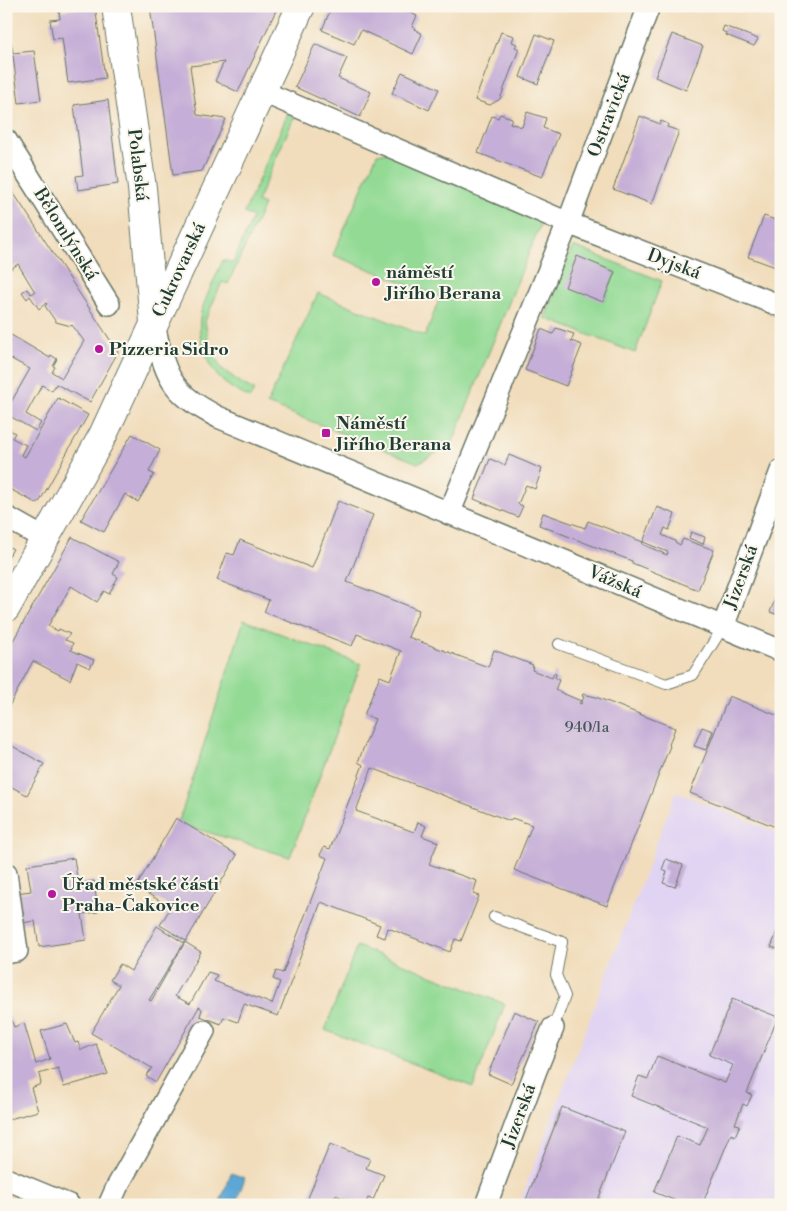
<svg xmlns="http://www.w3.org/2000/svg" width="787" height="1211" viewBox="0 0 787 1211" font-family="'Libre Bodoni',serif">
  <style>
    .built { fill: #e1d4f3 }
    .green { fill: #93da94; stroke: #598c64; fill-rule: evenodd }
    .water { fill: #5da7d5; stroke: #3e7284 }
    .building { fill: #c5aed7 }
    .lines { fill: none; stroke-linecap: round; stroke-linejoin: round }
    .lane-casing { stroke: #687564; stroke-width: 12 }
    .street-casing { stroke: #687564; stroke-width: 24 }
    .secondary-casing { stroke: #687564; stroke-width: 30 }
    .lane { stroke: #fff; stroke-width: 10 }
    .street { stroke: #fff; stroke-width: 21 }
    .secondary { stroke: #fff; stroke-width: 28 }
    .poi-dot { fill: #b5179e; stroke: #fbf7ec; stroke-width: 2 }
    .labels { text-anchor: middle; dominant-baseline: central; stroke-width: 4; stroke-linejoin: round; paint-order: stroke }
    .number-label { font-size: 15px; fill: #48595d }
    .street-label { font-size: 18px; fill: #1f3d34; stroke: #fbf7ec }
    .poi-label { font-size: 18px; font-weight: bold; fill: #1f3d34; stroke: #fbf7ec; text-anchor: start }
  </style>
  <rect width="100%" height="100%" fill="#fbf7ec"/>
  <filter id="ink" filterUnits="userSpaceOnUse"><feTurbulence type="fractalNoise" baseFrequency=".02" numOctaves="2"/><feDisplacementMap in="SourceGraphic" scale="10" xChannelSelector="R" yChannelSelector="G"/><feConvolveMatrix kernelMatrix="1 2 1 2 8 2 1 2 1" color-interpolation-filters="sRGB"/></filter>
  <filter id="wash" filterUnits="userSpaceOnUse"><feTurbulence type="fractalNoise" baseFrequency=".0096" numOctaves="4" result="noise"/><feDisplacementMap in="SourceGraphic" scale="20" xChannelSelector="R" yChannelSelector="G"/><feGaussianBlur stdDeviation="1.12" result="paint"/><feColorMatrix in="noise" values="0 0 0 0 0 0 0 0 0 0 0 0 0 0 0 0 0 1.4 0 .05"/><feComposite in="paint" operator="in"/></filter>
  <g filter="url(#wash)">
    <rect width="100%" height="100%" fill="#f1ddbc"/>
    <path class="built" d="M676 792 781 834V1205H596L625 1132 562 1107 524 1205H519Z"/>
    <path class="green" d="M289 111 296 113 257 202 264 205 228 284 222 282 205 321 209 345 221 368 241 383 254 390 250 398C244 395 236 391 230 387 207 372 194 336 202 309 208 292 216 276 223 260L233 263 253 217 244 213Z
      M387 152 543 218 452 444 418 463 267 404 318 293 425 336 440 297 333 255 377 154Z
      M573 246 662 281 635 353 545 318ZM577 257 615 272 603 302Z
      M244 620 361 664 290 857 190 827 179 821Z
      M357 946 505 1004 473 1087 325 1030Z"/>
    <path class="water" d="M231 1173 245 1178 235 1205H219Z"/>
    <g id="blocks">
      <path class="building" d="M95 6 105 78 68 83 62 38 53 39 50 20 60 19 59 11Z
        M150 6H278L238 92 215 81 224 62 190 66 197 115 226 119 202 171 173 175Z
        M332 6H395L417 16 412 27 422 34 413 54 361 30 354 44 322 30Z
        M6 13 13 53 34 51 41 100 19 103 13 56 6 57Z
        M724 26 758 39 754 46 726 35V33L722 31Z
        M501 32 514 36 512 42 517 44 515 47 519 49 500 99 490 105 475 100Z
        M536 34 554 41 538 84 520 77Z
        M672 34 703 46 686 90 655 77Z
        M315 44 347 58 338 78 371 92 360 117 295 87Z
        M402 72 439 89 429 110 392 93Z
        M108 100 118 184 78 190 76 176 83 175 74 105Z
        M527 112 546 118 543 128 559 134 542 177 478 153 492 116 498 118 500 114 512 118 510 123 522 127Z
        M640 116 660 124 661 121 668 124 667 127 679 131 652 204 613 189Z
        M9 186 118 352 90 402 58 385 56 384 52 391 42 385 26 414 41 423 36 431 6 414V411L30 369 6 356V332L50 358 51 355 57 359 53 366 55 367 52 372 62 378 84 341 72 325 71 326 56 322 45 306 47 304 46 303 39 309 30 296 27 299 22 292 27 289 31 294 35 292 18 264 6 272V255L11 252 6 245V188Z
        M764 216 781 222V269L748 257Z
        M577 256 615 272 603 302 565 287Z
        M556 328 574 334 571 341 582 345 566 386 525 370 541 329 553 334Z
        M58 398 88 415 40 501 37 503 34 502 6 487V428L15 433 12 438 26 445 21 455 25 457Z
        M132 434 160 450 149 472 154 474 138 502 125 494 104 532 81 520Z
        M509 455 542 469 535 489 526 485 518 504 523 506 518 517 474 499 490 459 505 465Z
        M338 501 373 515 347 582 419 610 408 637 488 667 494 650 533 665 532 670 552 678 554 673 556 674 555 678 559 680 555 690 581 701 579 703 581 704 584 697 582 696 583 694 596 697 675 728 669 745 670 746 607 906 514 870 532 825 512 818 510 821 372 768 356 811 414 832 418 822 426 826 422 836 438 842 429 864 477 881 473 894 479 896 461 941 455 939 450 952 388 928 385 938 376 935 380 925 321 902 278 1016 244 1004 238 1022 224 1017 221 1024 200 1016 202 1009 199 1007 156 1082 146 1076 152 1068 91 1033 119 985 110 980 120 964 131 971 157 926 184 943 149 1000 151 1001 185 942 201 952 175 996 190 1004 208 972 217 975 214 981 272 1004 280 982 273 979 276 971 283 973 327 858 320 855 324 847 330 849 363 765 358 762 375 719 364 715 380 676 390 680 401 651 357 634 352 646 264 612 269 600 217 580 227 553 234 555 240 540 312 568Z
        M657 507 675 514 669 530 665 528 662 535 675 541V542L680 545 683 539 714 550 698 590 632 563V561L539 525 543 513 585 528 588 521 643 542 642 544 667 555 668 552 643 542Z
        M691 532 705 537 703 544 689 538Z
        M72 537 119 562 113 574 118 577 109 594 104 591 97 602 71 586 48 626 58 631 59 629 70 634 65 640 73 643 71 650 94 660 90 668 77 662 70 680 33 661 6 712V653Z
        M6 545 13 549 6 561Z
        M781 585V616L770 612Z
        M729 696 781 717V829L690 793Z
        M702 727 713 731 706 750 694 746Z
        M7 743 44 764 27 795 6 784Z
        M176 818 237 855 186 941 160 925 171 907 136 887Z
        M74 858 78 884 94 881 98 912 82 914 86 940 39 947 35 921 21 923 16 893 31 891 27 865Z
        M666 859 683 865 675 887 663 883 667 872 662 870Z
        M781 923V950L771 947Z
        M732 999 778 1017 747 1093 752 1095 747 1106 743 1104 735 1124 740 1125 735 1136 731 1134 702 1205H686L654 1192 677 1136 700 1145 708 1127 631 1096 639 1076 648 1079 657 1056 725 1083 733 1065 709 1055Z
        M6 1008 14 1027 24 1023 36 1064 50 1059 41 1031 67 1024 75 1043 78 1042 81 1050 96 1044 108 1074 64 1087 58 1068 39 1074 41 1084 31 1088 38 1111 6 1120Z
        M514 1011 539 1022 511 1084 488 1074Z
        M562 1107 625 1132 596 1205H524Z
        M330 1144 370 1159 366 1168 384 1175 373 1200 368 1198 365 1205H362L335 1195 331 1205H324L308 1198Z"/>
    </g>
  </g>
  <g filter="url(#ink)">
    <use href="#blocks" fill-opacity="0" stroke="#687564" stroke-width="1"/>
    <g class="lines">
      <defs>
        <path id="lane" d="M559 644 666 684 693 675 723 627
          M494 917 562 942 556 975 565 996 553 1028"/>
        <path id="street" d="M261 91 568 223 781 306
          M6 140 109 304
          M154 324C165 375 169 392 218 417L781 651
          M449 514 568 223 649 6
          M6 517 45 539
          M723 627 781 471
          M6 873 17 951 6 953
          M6 1179 69 1205
          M109 1205 117 1187 204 1031
          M486 1205 536 1070 553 1028"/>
        <path id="secondary" d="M116 6 142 188 154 322
          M6 608 103 435 301 6"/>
      </defs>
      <use href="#lane" class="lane-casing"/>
      <use href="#street" class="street-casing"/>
      <use href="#secondary" class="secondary-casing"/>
      <use href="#lane" class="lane"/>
      <use href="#street" class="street"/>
      <use href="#secondary" class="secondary"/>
    </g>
  </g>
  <g class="poi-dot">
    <circle cx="376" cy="282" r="5"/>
    <circle cx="99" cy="349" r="5"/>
    <rect x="321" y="428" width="10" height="10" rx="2.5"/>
    <circle cx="52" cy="894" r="5"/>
  </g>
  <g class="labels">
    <g class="number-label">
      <text x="587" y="727">940/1a</text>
    </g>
    <g class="street-label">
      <text transform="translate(609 115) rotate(-69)">Ostravická</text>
      <text transform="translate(138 165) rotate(83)">Polabská</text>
      <text transform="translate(66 234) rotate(58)">Bělomlýnská</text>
      <text transform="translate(674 264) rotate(21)">Dyjská</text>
      <text transform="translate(179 270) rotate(-65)">Cukrovarská</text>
      <text transform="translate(741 577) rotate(-70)">Jizerská</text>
      <text transform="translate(615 582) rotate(23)">Vážská</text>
      <text transform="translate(519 1116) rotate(-70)">Jizerská</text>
    </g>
    <g class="poi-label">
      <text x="386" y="272">náměstí<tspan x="386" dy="21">Jiřího Berana</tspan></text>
      <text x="109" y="349">Pizzeria Sidro</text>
      <text x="336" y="423">Náměstí<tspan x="336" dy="21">Jiřího Berana</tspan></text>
      <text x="62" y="884">Úřad městské části<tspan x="62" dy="21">Praha-Čakovice</tspan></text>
    </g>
  </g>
  <rect width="787" height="1211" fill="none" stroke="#fbf7ec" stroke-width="25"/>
</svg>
